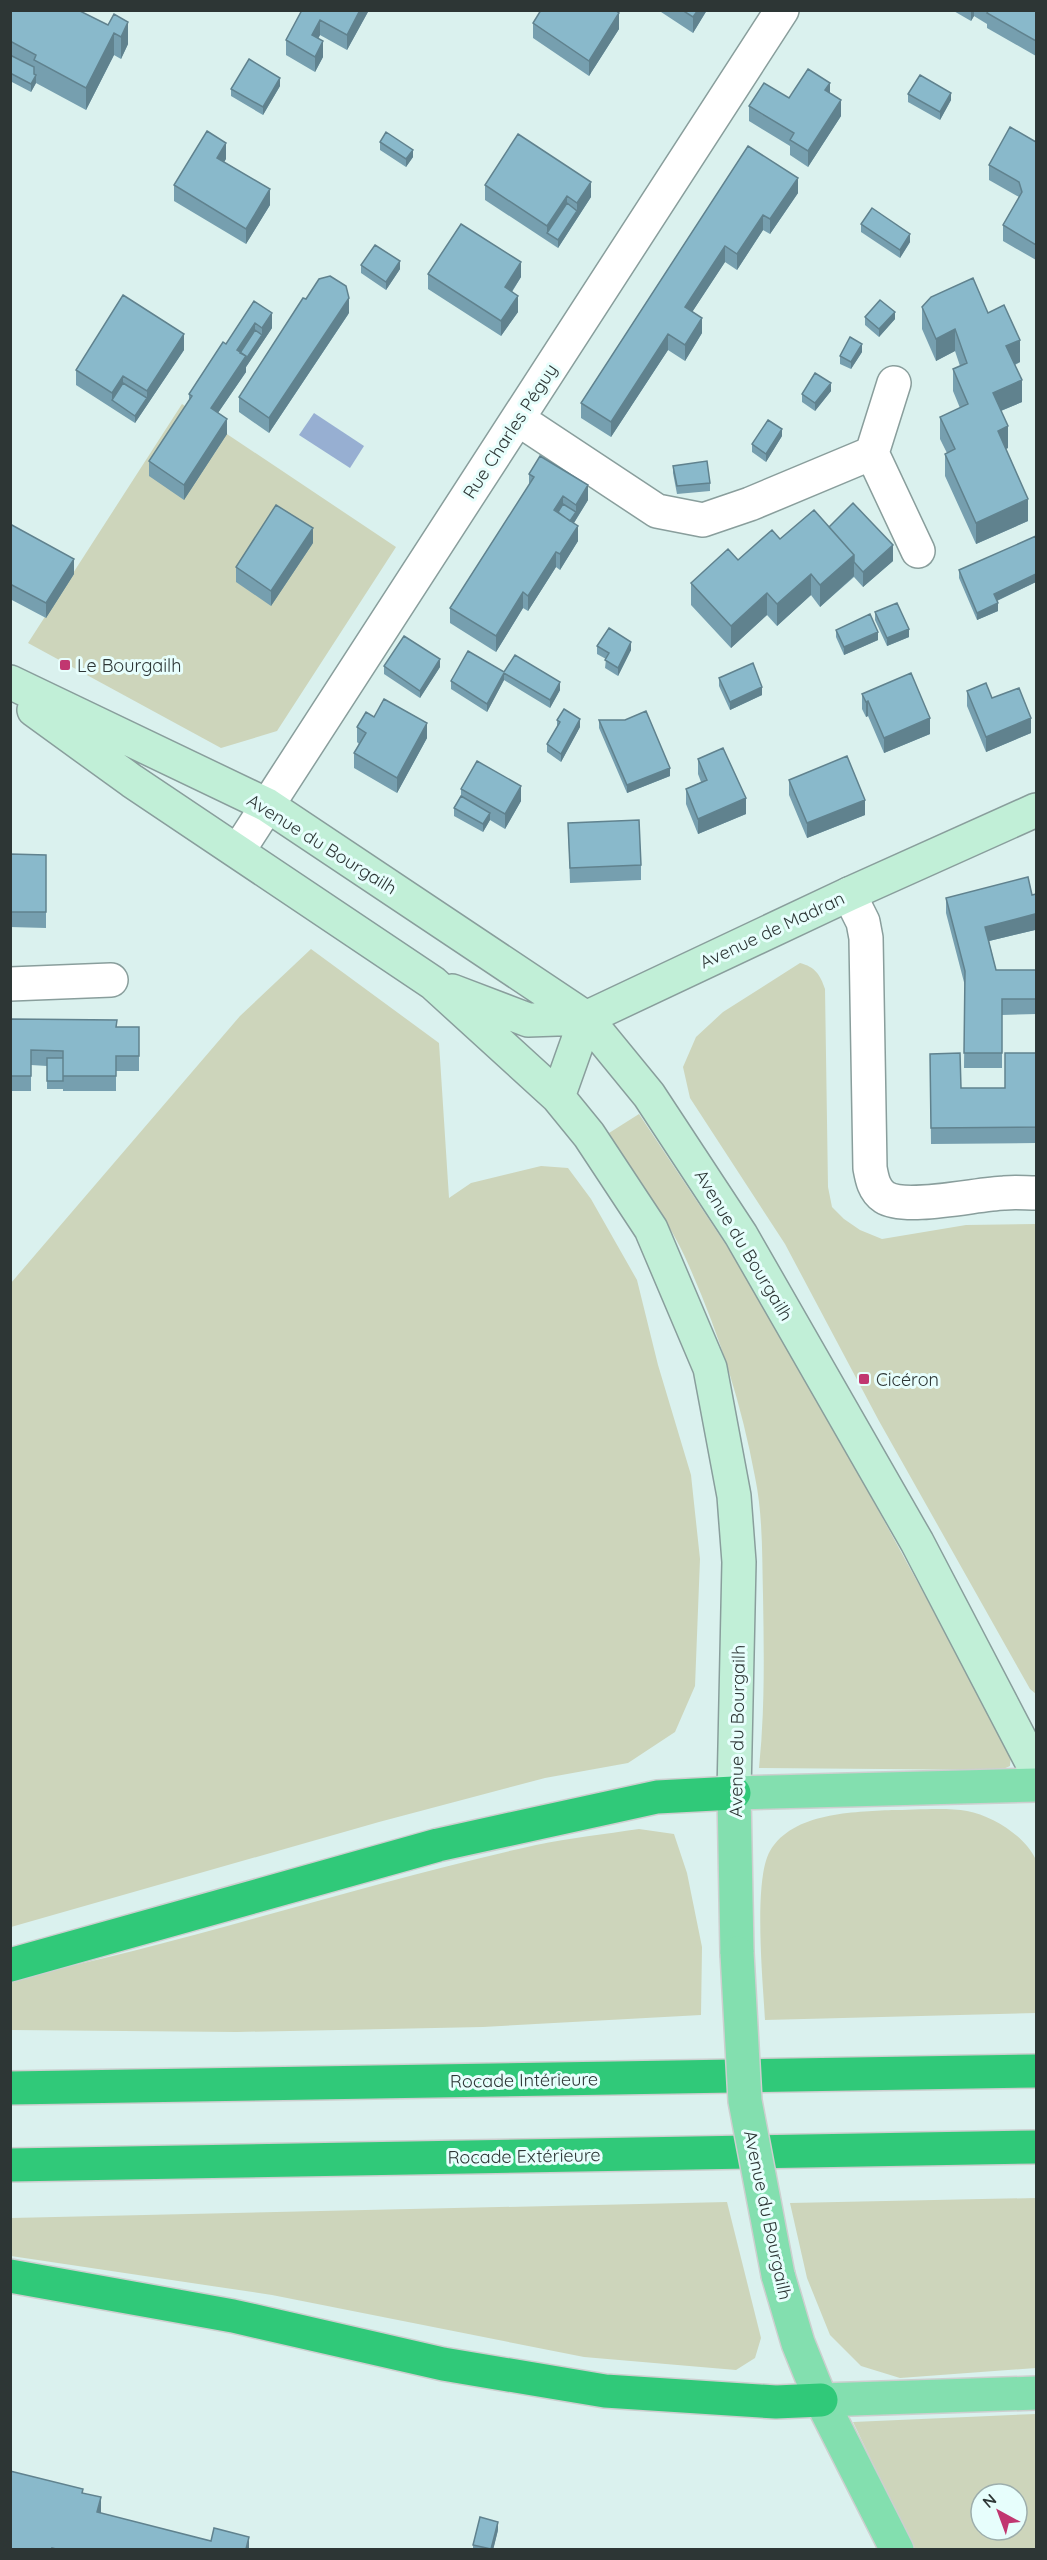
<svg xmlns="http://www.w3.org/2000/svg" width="1047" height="2560" viewBox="0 0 1047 2560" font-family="Quicksand,sans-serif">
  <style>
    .green { fill: #cdd5bb; fill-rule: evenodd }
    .water { fill: #97afd2 }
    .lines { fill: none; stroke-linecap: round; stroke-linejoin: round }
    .minor-casing { stroke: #899e9c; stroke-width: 36 }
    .secondary-casing { stroke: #899e9c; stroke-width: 36 }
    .primary-casing { stroke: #cdcfcf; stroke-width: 36 }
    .motorway-casing { stroke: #cdcfcf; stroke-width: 36 }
    .minor { stroke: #fff; stroke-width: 33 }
    .secondary { stroke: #c1efd7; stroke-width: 33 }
    .primary { stroke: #83dfaf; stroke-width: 33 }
    .motorway { stroke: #30c979; stroke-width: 33 }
    .primary-bridge-casing { stroke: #cdcfcf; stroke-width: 36; stroke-linecap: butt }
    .primary-bridge { stroke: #83dfaf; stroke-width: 33 }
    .wall { fill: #769faf }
    .shaded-wall { fill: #60828e }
    .building { fill: #89b9cb; stroke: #60828e; stroke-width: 1.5 }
    .poi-dot { fill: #c13770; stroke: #e7fefc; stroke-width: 2 }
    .labels { text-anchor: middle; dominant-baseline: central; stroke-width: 6; stroke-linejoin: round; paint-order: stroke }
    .street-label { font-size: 18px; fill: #2d3635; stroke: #e7fefc }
    .poi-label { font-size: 18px; fill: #2d3635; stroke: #e7fefc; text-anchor: start }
  </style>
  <rect width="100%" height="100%" fill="#daf1ee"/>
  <path class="green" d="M182 404 396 547 277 731 221 748 28 643Z
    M311 949 439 1043 449 1198 471 1183 541 1166 568 1168 591 1199 637 1280 658 1365 691 1475 700 1559 695 1686 675 1732 628 1763 545 1778 379 1822 11 1927V1283L240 1016Z
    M800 963C815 967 820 974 825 989L828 1187 832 1207 844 1219 860 1230 882 1239 966 1225 1036 1224V1694L1030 1689 879 1421 785 1244 690 1098 683 1067 696 1037 723 1012Z
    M639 1114 748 1278 812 1389 1011 1753 1010 1766 1001 1770 759 1768C765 1710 764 1653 763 1595 762 1557 763 1515 755 1477 741 1401 717 1327 685 1257 665 1213 632 1175 609 1133Z
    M892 1810C914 1810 947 1807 967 1811 993 1816 1025 1836 1036 1860V2013L765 2020C763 1983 753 1880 770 1851 793 1812 854 1812 892 1810Z
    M639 1829 674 1834 687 1873 702 1947 701 2015 483 2027 237 2032 11 2030V1979C188 1943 359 1884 536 1845 570 1838 605 1834 639 1829Z
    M1036 2198V2368L900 2378 861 2366 830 2335 807 2278 790 2203Z
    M727 2202 761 2338 755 2358 736 2370 584 2357 272 2295 11 2256V2218Z
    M1036 2414V2549H914L853 2422ZM981 2494H1017V2530H981Z"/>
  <path class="water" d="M314 413 364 446 350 468 299 435Z"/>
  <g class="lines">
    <defs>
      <path id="minor" d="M518 419 657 511 703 520 750 504 872 453 894 383
        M872 453 918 551
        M238 851 782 10
        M849 894 863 922 866 938 870 1168C872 1179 874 1190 884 1197 906 1211 976 1194 1004 1193 1015 1192 1026 1193 1036 1193
        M10 984 111 980"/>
      <path id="secondary" d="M10 682 267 805 586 1018 649 1095 741 1235 917 1542 1036 1770
        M34 710 132 781 433 983 558 1097 589 1135 651 1229 710 1368 734 1496 739 1562 734 1793
        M452 991 528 1020 586 1018 849 894 1036 810
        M558 1097 586 1018"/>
      <path id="primary" d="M737 1953 734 1793 1036 1785
        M778 2275 798 2343 821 2400 897 2550
        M821 2400 1036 2393"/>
      <path id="motorway" d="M10 1965 438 1845 657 1797 734 1793
        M10 2088 1036 2071
        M10 2165 1036 2147
        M10 2276 233 2316 443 2364 605 2391 776 2402 821 2400"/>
    </defs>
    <use href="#minor" class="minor-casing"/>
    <use href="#secondary" class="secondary-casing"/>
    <use href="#primary" class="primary-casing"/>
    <use href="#motorway" class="motorway-casing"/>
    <use href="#minor" class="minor"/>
    <use href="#secondary" class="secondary"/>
    <use href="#primary" class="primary"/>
    <use href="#motorway" class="motorway"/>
    <defs>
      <path id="primary-bridge" d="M737 1953 745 2101 778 2275"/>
    </defs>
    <use href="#primary-bridge" class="primary-bridge-casing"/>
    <use href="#primary-bridge" class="primary-bridge"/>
  </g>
  <path class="wall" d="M10 10 108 25 114 14 128 44 121 59 114 55 86 110 36 83 31 92 10 81Z
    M302 10H369L347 50 320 35 318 39 323 57 315 72 286 55V40Z
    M658 10H707L693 33Z
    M952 10H1036V56L987 28V24L974 16 971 21Z
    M533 23 619 29 589 76 533 38Z
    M280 86 263 115 231 96V89Z
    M830 94 841 116 808 167 790 155V146L749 121V106L789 98Z
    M908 94 951 100 940 120 908 102Z
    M380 142 413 157 406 167 380 150Z
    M1036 142V260L1003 241V225L1019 197 989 180V165Z
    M748 146 798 193 770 234 763 230 737 270 725 262 692 312 702 333 685 361 668 350 611 437 581 418V403Z
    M226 159 224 162 270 205 246 244 174 201V185Z
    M485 185 591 197 558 248 485 200Z
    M861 224 910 242 900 258 861 232Z
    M361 265 400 269 386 290 361 273Z
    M428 274 521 277 512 292 518 312 501 336 428 289Z
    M254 301 272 328 246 367V372L218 413 227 434 184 500 149 476V461L189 401V394L226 344Z
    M922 307 988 313 1020 362 1015 365 1022 402 1001 411 1008 448 1006 449 1028 521 976 544 945 476V454L947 453 940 439V417L960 408 953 391V369L960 366 955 351 936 361 922 329Z
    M349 313 269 433 239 412V397Z
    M865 317 895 319 879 337 865 325Z
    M184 350 135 423 76 385V370Z
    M862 352 851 369 840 364V356Z
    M831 391 815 411 802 402V394Z
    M782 436 766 462 752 452V444Z
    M673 466 710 483V491L677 494 673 473Z
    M529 474 588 500 574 523 578 541 560 570 556 567 528 611 523 608 496 652 450 623V608L529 486Z
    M10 524 74 574 46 618 10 599Z
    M829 527 893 561 863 587 854 577 820 607 811 595 777 626 767 615 731 648 691 605V583L780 539Z
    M313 543 271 606 236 582V567Z
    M959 570 1036 582 997 601 998 611 977 620 959 578Z
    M875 612 909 637 887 646 875 620Z
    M836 630 878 640 844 655 836 637Z
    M597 646 631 650 618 676 605 668 606 659 597 654Z
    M384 666 440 667 420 698 384 674Z
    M504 672 560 690 550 708 504 680 487 712 451 689V681Z
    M719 678 762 695 730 710 719 686Z
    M967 691 992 698 1031 733 986 752 967 706Z
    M862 694 930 734 884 753 868 716 866 717 862 709Z
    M374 717 427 738 397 793 354 768V753L359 744 357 742V727Z
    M557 720 580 727 561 762 547 752V744L557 727Z
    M599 720 670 776 627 793 599 728Z
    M698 759 746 814 698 834 686 804V789L701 782 698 774Z
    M789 780 865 815 807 838 789 795Z
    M461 789 521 801 505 829 490 820 483 832 454 816V808L461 796Z
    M568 823 641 865V880L570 883Z
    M10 854 46 855V928L10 927Z
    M1036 894V938L1035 930 989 941 996 970H1036V1014L1002 1015V1068H964L965 986 946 913V898Z
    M10 1019 117 1027H139V1071H116V1091H63V1089H47V1066L31 1065V1091H10Z
    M1036 1053V1143L931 1144 930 1054 961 1088H1005Z
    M498 2530 493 2550H473V2545Z"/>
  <path class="shaded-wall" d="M360 10H369L347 50V35Z
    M698 10H707L693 33V17Z
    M971 10H974V16L971 21Z
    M619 13V29L589 76V61Z
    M320 20V35L312 50V35Z
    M128 22V44L121 59V37Z
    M114 33V55L86 110V88Z
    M323 41V57L315 72V57Z
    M36 75V83L31 92V84Z
    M280 78V86L263 115V107Z
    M830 83V98L825 90Z
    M951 93V100L940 120V112Z
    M841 100V116L808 167V151Z
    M226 143V159L217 173V158Z
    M413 150V157L406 167V159Z
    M798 178V193L770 234V219Z
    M591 182V197L558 248V240L577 211V203Z
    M270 189V205L246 244V229Z
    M567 196V211L547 233V226Z
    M763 215V230L737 270V254Z
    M910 234V242L900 258V250Z
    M725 246V262L685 323V307Z
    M400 261V269L386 290V282Z
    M521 262V277L505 302V287Z
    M518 296V312L501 336V321Z
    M349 298V313L269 433V418Z
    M895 312V319L879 337V329Z
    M272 313V328L246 367V372L211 423V408L246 356 262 335V328Z
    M702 318V333L685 361V345Z
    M255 323V338L237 358V350Z
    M955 329V351L936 361V339Z
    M184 334V350L135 423V416L147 398V391Z
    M668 334V350L611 437V422Z
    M1020 340V362L1006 368V346Z
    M862 344V352L851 369V362Z
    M123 376V391L112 400V393Z
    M1022 380V402L993 414V393Z
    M831 383V391L815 411V403Z
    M227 419V434L184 500V485Z
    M1008 426V448L998 452V431Z
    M782 429V436L766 462V454Z
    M588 485V500L567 534V526L576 512V505Z
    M563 496V512L554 517V510Z
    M1028 499V521L976 544V523Z
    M578 526V541L560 570V554Z
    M313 528V543L271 606V591Z
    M893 545V561L863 587V572Z
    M556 552V567L528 611V596Z
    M854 555V576L820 607V585Z
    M74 559V574L46 618V603Z
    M811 574V595L777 626V604Z
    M1036 574V582L994 602V594Z
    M523 592V608L496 652V636Z
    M767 593V615L731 648V626Z
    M998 603V611L977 620V613Z
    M909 629V637L887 646V638Z
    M878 632V640L844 655V647Z
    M631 642V650L618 676V668Z
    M440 659V667L420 698V691Z
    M504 673V680L487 712V704Z
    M560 682V690L550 708V700Z
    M762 687V695L730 710V702Z
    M868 701V716L866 717V702Z
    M930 718V734L884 753V738Z
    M1031 718V733L986 752V737Z
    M580 719V727L561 762V754Z
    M427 723V738L397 793V778Z
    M670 768V776L627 793V785Z
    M521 786V801L505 829V814Z
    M746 798V814L698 834V819Z
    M865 800V815L807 838V823Z
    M490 813V820L483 832V824Z
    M1035 914V930L985 942V927Z
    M101 2497V2513L97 2528V2512Z
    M498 2522V2530L493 2550H491Z
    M249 2537V2550H246Z"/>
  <path class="building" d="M10 10H78L108 25 114 14 128 22 121 37 114 33 86 88 34 60 36 55 10 41Z
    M302 10H360L347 35 320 20 312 35 323 41 315 57 286 40Z
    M541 10H615L619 13 589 61 533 23Z
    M682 10H698L693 17Z
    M989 10H1036V41L987 13Z
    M10 55 34 67V74L36 75 31 84 10 73Z
    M249 59 280 78 263 107 231 89Z
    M808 69 830 83 825 90 841 100 808 151 790 140 794 133 749 106 764 83 789 98Z
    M920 75 951 93 940 112 908 94Z
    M1010 127 1036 142V245L1003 225 1022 192 1019 182 989 165Z
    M207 131 226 143 217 158 270 189 246 229 174 185Z
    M386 132 413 150 406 159 380 142Z
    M518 134 591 182 577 203 567 196 547 226 485 185Z
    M748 146 798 178 770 219 763 215 737 254 725 246 685 307 702 318 685 345 668 334 611 422 581 403Z
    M567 203 577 211 558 240 547 233Z
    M872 208 910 234 900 250 861 224Z
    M461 224 521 262 505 287 518 296 501 321 428 274Z
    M375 245 400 261 386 282 361 265Z
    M330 276 346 286 349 298 269 418 239 397 303 298 306 299 319 279Z
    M973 278 988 313 1004 305 1020 340 1006 346 1022 380 993 393 1008 426 998 431 1028 499 976 523 945 454 955 449 940 417 968 404 953 369 967 363 955 329 936 339 922 307 931 297Z
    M123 295 184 334 147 391 123 376 112 393 76 370Z
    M880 300 895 312 879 329 865 317Z
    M254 301 272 313 262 328 255 323 237 350 246 356 211 408 227 419 184 485 149 461 192 396 189 394 223 342 226 344Z
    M255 330 262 335 246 359V356L240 353Z
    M850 337 862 344 851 362 840 356Z
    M815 373 831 383 815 403 802 394Z
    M123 383 147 398 135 416 112 400Z
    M768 420 782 429 766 454 752 444Z
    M540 456 588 485 576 505 563 496 554 510 578 526 560 554 556 552 528 596 523 592 496 636 450 608 534 477 529 474Z
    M707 461 710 483 677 486 673 466Z
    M853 503 893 545 863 572 854 562V555L829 527Z
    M563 504 576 512 570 521 558 512Z
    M276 505 313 528 271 591 236 567Z
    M814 510 854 555 820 585 811 574 777 604 767 593 731 626 691 583 728 549 738 560 772 530 780 539Z
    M10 524 74 559 46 603 10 584Z
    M1036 536V574L994 594 998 603 977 613 959 570Z
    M897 603 909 629 887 638 875 612Z
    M870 614 878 632 844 647 836 630Z
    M609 628 631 642 618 668 605 660 609 653 597 646Z
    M404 636 440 659 420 691 384 666Z
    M468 651 504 672 515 655 560 682 550 700 504 673 487 704 451 681Z
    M753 663 762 687 730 702 719 678Z
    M911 673 930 718 884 738 868 701 866 702 862 694Z
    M986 683 992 698 1019 688 1031 718 986 737 967 691Z
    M384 699 427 723 397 778 354 753 366 733 357 727 366 712 374 717Z
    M564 709 580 719 561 754 547 744 560 722 557 720Z
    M646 711 670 768 627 785 599 720H625Z
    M723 748 746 798 698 819 686 789 707 780 698 759Z
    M847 756 865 800 807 823 789 780Z
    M477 761 521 786 505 814 461 789Z
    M461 796 490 813 483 824 454 808Z
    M639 820 641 865 570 868 568 823Z
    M10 854 46 855V912H10Z
    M1028 877 1032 895 1036 894V923L1035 914 985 927 996 970H1036V999H1002V1053H964L965 971 946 898Z
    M10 1019 117 1020 116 1027H139V1056H116V1076H63V1051L31 1050V1076H10Z
    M960 1053 961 1088H1005V1053H1036V1127L931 1128 930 1054Z
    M47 1058H63V1081H47Z
    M10 2471 83 2489 82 2493 101 2497 97 2512 211 2541 214 2528 249 2537 246 2549 247 2550H60L52 2548V2550H10Z
    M480 2517 498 2522 491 2549 473 2545Z"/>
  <g class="poi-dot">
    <rect x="59" y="659" width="12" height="12" rx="3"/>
    <rect x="858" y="1373" width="12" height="12" rx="3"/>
  </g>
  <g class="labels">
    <g class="street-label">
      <text transform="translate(510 431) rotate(-57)">Rue Charles Péguy</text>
      <text transform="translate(322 844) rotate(32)">Avenue du Bourgailh</text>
      <text transform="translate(772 930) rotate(-25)">Avenue de Madran</text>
      <text transform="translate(744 1245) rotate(59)">Avenue du Bourgailh</text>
      <text transform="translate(737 1731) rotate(-89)">Avenue du Bourgailh</text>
      <text transform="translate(524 2080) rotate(-1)">Rocade Intérieure</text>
      <text transform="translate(524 2156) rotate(-1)">Rocade Extérieure</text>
      <text transform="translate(768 2215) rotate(78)">Avenue du Bourgailh</text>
    </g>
    <g class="poi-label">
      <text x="77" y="665">Le Bourgailh</text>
      <text x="876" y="1379">Cicéron</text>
    </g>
  </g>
  <rect width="1047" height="2560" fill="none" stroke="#2d3635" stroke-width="24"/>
  <g transform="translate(999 2512) rotate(319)"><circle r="28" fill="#e7fefc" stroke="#9daeac" stroke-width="1.5"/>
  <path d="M0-4.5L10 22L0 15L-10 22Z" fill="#c13770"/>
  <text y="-9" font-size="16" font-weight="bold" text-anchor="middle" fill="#2d3635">N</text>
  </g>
</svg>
